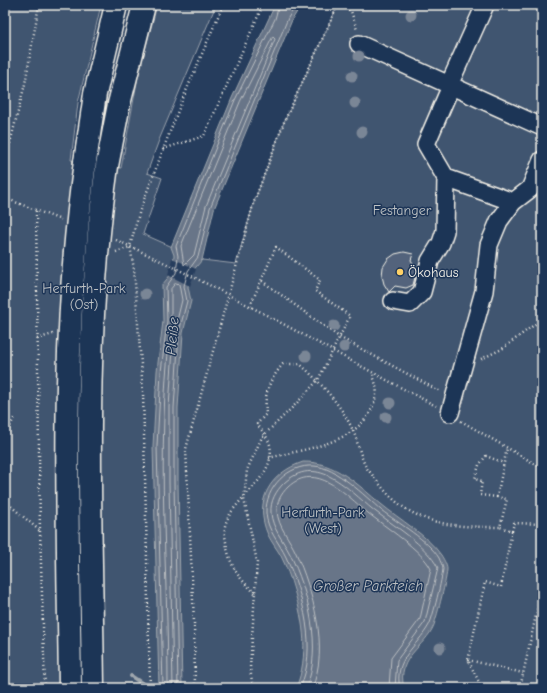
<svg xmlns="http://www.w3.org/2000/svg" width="547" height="693" viewBox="0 0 547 693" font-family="'Comic Neue',sans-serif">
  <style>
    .green { fill: #40546f; stroke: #9aa2ac }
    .water { fill: #677588; stroke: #9fa7ae }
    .pier { fill: #263d5d }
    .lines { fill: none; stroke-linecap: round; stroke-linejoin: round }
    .shore { stroke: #bcbfc2; stroke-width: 1 }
    .stream { stroke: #9fa7ae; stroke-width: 4 }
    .building { fill: #52647b; stroke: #f4f1e8 }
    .minor-casing { stroke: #f4f1e8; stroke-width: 20 }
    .highway-casing { stroke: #f4f1e8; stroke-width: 25 }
    .path { stroke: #f4f1e8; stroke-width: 2.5; stroke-dasharray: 1 3; stroke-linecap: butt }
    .minor { stroke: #1d3557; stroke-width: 17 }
    .highway { stroke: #1d3557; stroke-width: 22 }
    .highway-bridge-casing { stroke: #f4f1e8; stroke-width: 25; stroke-linecap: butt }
    .highway-bridge { stroke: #1d3557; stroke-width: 22 }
    .tree { fill: #7a8696 }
    .poi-dot { fill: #ffd166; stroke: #1d3557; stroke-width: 1.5 }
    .labels { text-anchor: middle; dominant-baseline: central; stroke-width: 3; stroke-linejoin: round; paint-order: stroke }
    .park-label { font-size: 14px; fill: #bec2c4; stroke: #1d3557 }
    .poi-label { font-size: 14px; fill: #f4f1e8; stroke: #1d3557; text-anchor: start }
    .water-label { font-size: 15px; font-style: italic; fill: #bcbfc2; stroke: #1d3557 }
  </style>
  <rect width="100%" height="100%" fill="#263d5d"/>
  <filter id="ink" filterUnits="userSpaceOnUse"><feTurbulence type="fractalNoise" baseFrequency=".025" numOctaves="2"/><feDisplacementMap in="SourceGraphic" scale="8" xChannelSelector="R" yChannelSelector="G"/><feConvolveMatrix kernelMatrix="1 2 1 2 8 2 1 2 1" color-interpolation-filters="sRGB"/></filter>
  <g filter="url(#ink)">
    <path class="green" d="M5 5H101L78 103 71 160 121 168 138 77 157 5H216L159 140 147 173 162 178 143 234 202 260 236 264 254 202 284 122 338 5H542V688H5Z"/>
    <path class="water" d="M275 5H301L292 20 214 209 202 260 191 273 188 287 191 301 183 333 178 408V482L182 688H159L153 446 157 371 163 321 162 285 172 273 174 255 171 247 232 98Z
      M303 462C335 461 358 485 381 504 399 519 428 536 441 555 443 558 447 565 447 569 447 578 437 616 434 625 425 648 396 656 404 688H296C309 656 304 623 294 590 291 579 286 566 281 556 277 549 272 543 268 535 253 501 270 473 303 462Z"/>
    <path class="pier" d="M172 258 196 269 190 286 168 275Z"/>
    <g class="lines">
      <path class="shore" d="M273 37 275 39 206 206 194 255 184 265 181 246 240 102Z
        M176 283 179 284 182 300 175 329 173 331 171 329V289Z
        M163 688 157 446 161 372 167 321 166 287 176 273 178 256 176 246 235 100 275 19 279 5
        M168 688C168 568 156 454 170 334L172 332 174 334 169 407V482L173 688
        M178 688 174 482V408L179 332 187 301 184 286 188 271 198 257 210 208 288 18 296 5
        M300 688C318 649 303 595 286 557 279 542 267 530 266 513 265 488 288 464 314 466 336 467 365 496 381 510 398 523 428 540 439 558 440 561 443 566 443 569 442 578 433 618 429 625 417 647 393 659 400 688
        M306 688C323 649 308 590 290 554 283 540 272 528 271 513 270 501 276 491 284 483 316 454 345 486 371 508 391 524 427 545 438 568L425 622 397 660 395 688
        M312 688C330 648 312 590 296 553 290 539 278 527 277 511 277 501 281 494 288 487 316 461 345 494 368 513 384 526 423 551 431 569L420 619 391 658 389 688"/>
      <path class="stream" d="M131 676 149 688"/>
    </g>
    <path class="building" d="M404 252 413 254 411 260 417 270 413 285 406 288 395 286 389 292 384 284 382 276 383 267 388 259 395 254Z"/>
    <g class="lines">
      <defs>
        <path id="minor" d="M359 44 542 127
          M449 85 485 5
          M446 178 513 202
          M393 301 410 304 422 292 430 261 441 243 445 231 446 178 426 144 451 86
          M450 413 484 291 489 245 499 221 513 202 530 189 542 160"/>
        <path id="highway" d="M85 162 95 94 116 5
          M107 166 119 104 144 5"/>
      </defs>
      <use href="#minor" class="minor-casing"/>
      <use href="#highway" class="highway-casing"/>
      <path class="path" d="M342 5 351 11 357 30
        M163 149 204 136 263 5
        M5 163 25 84 39 5
        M5 198 61 220
        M36 211 40 532 45 688
        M116 240C225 289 330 351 436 406
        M116 252 130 247
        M262 281 339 337 441 392
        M250 306 276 247 320 280 315 291 350 316 318 380 296 404 262 437 247 470 244 499 257 562 250 668 253 688
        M37 339 53 334
        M481 359 502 349 542 319
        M461 421 542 468
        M5 437 15 416
        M269 458C307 448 368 443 376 395 378 389 374 380 373 374
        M497 497 480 495 482 481 475 479 479 465 486 456 504 463
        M5 501 40 531
        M512 531 514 523 542 524
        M255 593C239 578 232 570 227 548 226 541 224 534 225 526 231 499 277 478 270 445 268 437 261 430 257 424L266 414C264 392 269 381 283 364H300C320 382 344 408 354 433 358 443 360 455 365 465 368 471 374 476 378 482 410 525 449 527 500 527
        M468 660 523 673
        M150 688 143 392 134 269 130 246 140 210 181 103 223 5
        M195 688 194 622 186 449 254 202 284 122 338 5
        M482 688 468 660 485 582 501 587 512 531 500 527 507 499 497 497 507 448
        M520 688 538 606 542 574"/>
      <use href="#minor" class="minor"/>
      <use href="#highway" class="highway"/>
      <defs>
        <path id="highway-bridge" d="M70 688C68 512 60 337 85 162
          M93 688C91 514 82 339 107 166"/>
      </defs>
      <use href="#highway-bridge" class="highway-bridge-casing"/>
      <use href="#highway-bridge" class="highway-bridge"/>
    </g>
    <g class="tree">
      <circle cx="411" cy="15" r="5.5"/>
      <circle cx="359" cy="56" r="5.5"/>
      <circle cx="352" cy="76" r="5.5"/>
      <circle cx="355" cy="103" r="5.5"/>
      <circle cx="362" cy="132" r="5.5"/>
      <circle cx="145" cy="294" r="5.5"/>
      <circle cx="334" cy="326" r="5.5"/>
      <circle cx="344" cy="347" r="5.5"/>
      <circle cx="306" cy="356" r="5.5"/>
      <circle cx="390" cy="403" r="5.5"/>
      <circle cx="386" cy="417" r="5.5"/>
      <circle cx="440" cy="648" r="5.5"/>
    </g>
  </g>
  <circle class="poi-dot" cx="400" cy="272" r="4"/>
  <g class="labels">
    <g class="park-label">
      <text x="402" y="210">Festanger</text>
      <text x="84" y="288">Herfurth-Park<tspan x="84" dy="16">(Ost)</tspan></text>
      <text x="323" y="512">Herfurth-Park<tspan x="323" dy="16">(West)</tspan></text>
    </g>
    <g class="poi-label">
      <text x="408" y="272">Ökohaus</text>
    </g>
    <g class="water-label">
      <text transform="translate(172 336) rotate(-85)">Pleiße</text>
      <text x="368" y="586">Großer Parkteich</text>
    </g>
  </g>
  <rect width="547" height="693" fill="none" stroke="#1d3557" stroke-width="20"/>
  <rect x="10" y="10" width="527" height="673" fill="none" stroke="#f4f1e8" stroke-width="1.5" filter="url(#ink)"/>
</svg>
